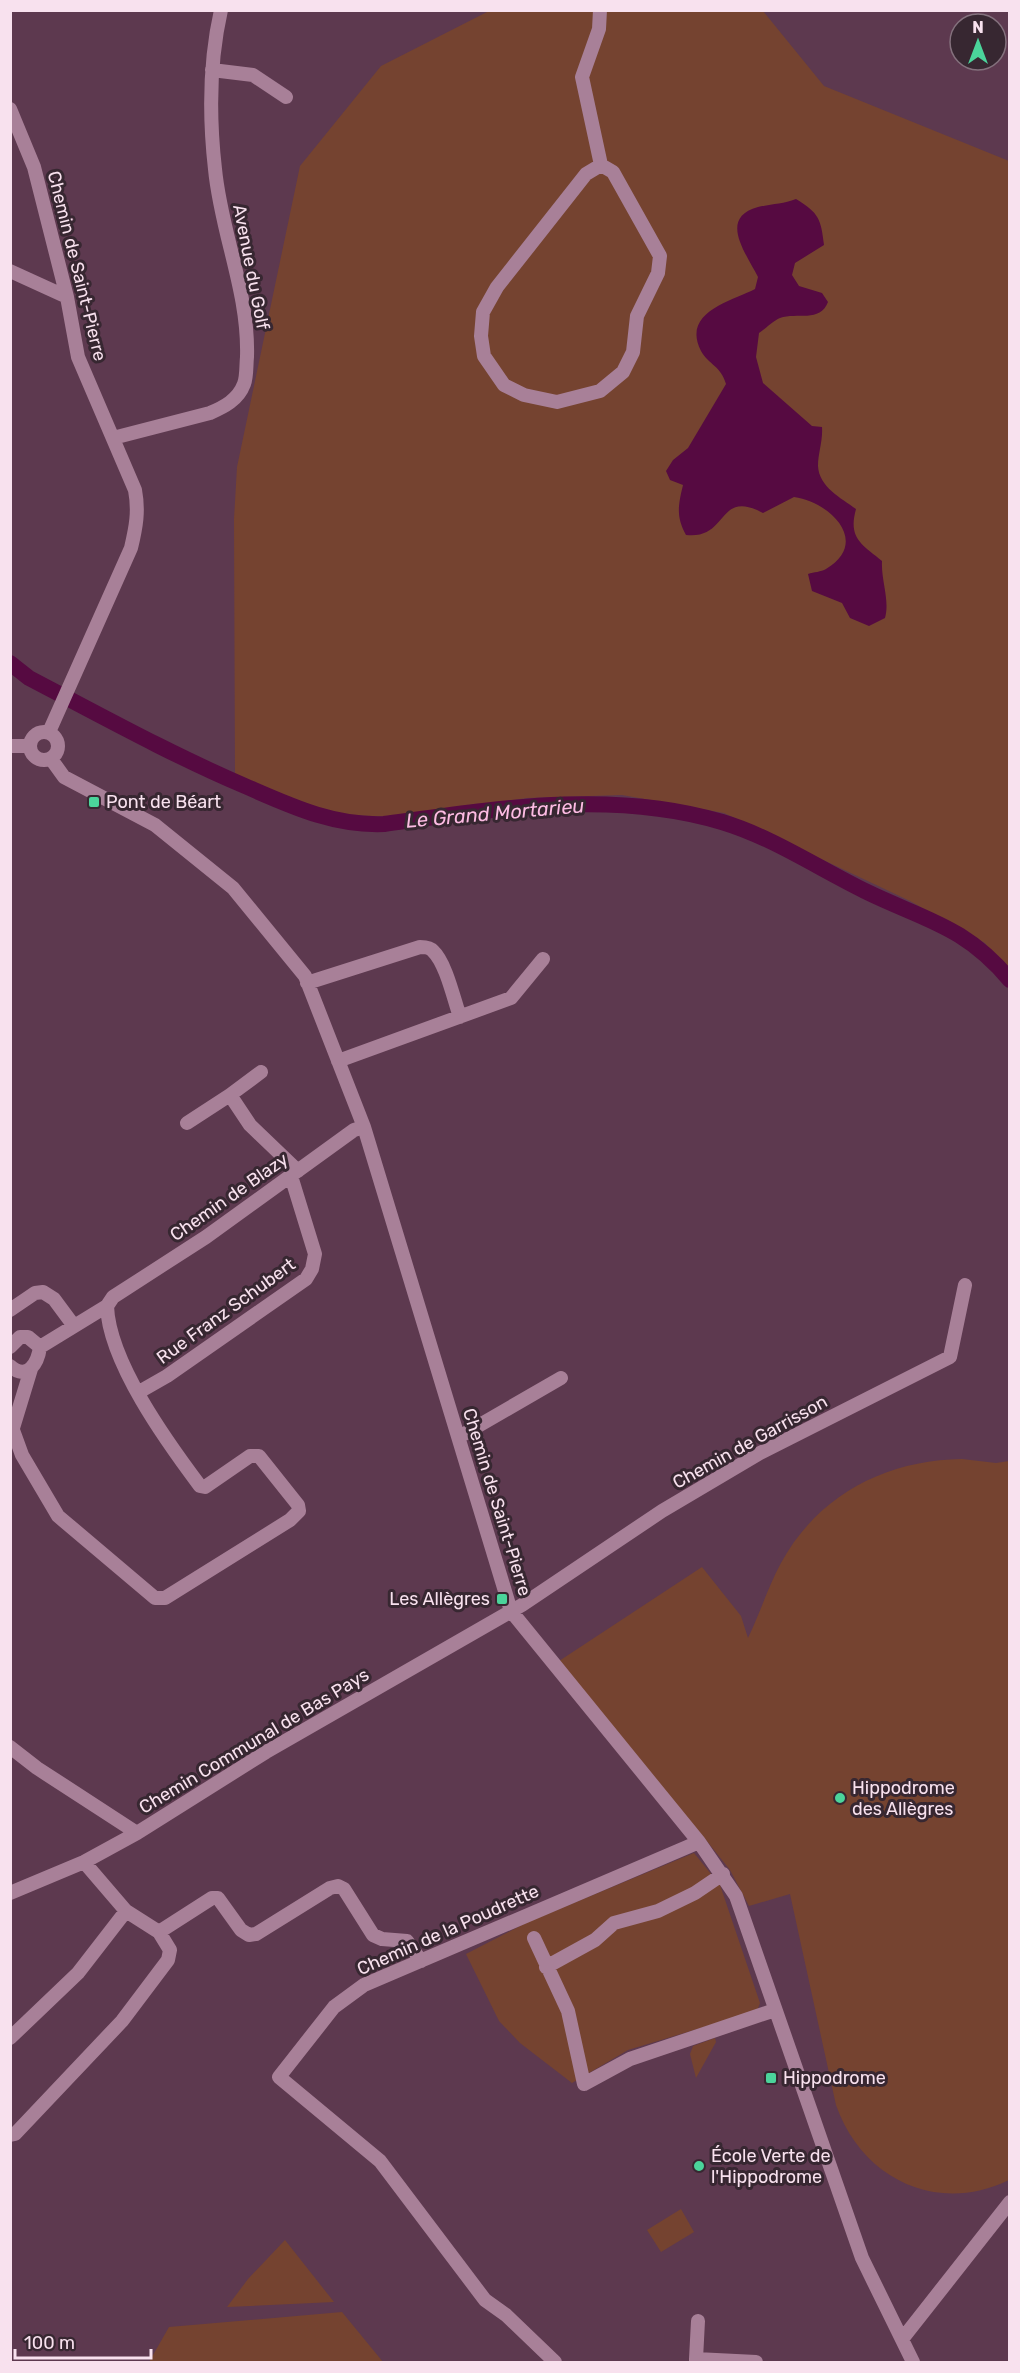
<svg xmlns="http://www.w3.org/2000/svg" width="1020" height="2373" viewBox="0 0 1020 2373" font-family="Rubik,sans-serif">
  <style>
    .green { fill: #754330 }
    .water { fill: #560a41 }
    .lines { fill: none; stroke-linecap: round; stroke-linejoin: round }
    .river { stroke: #560a41; stroke-width: 16 }
    .minor { stroke: #a88098; stroke-width: 14 }
    .poi-dot { fill: #4bd49b; stroke: #372731; stroke-width: 2 }
    .labels { text-anchor: middle; dominant-baseline: central; stroke-width: 6; stroke-linejoin: round; paint-order: stroke }
    .street-label { font-size: 18px; fill: #f8e1ee; stroke: #372731 }
    .poi-label { font-size: 18px; fill: #f8e1ee; stroke: #372731; text-anchor: start }
    .water-label { font-size: 20px; font-style: italic; fill: #fdbbe3; stroke: #372731 }
  </style>
  <rect width="100%" height="100%" fill="#5d394f"/>
  <path class="green" d="M489 11H763L824 86 1009 161V972L985 943 910 901 724 813 622 795 527 798 392 817 329 814 235 777 234 519 237 467 300 166 381 66Z
    M962 1459 996 1463 1009 1461V2180C937 2215 862 2179 836 2105L790 1894 749 1906 730 1870 706 1840 556 1663 702 1567 741 1616 748 1638C760 1613 768 1587 781 1563 818 1495 886 1460 962 1459Z
    M694 1853 720 1885 760 2003 757 2011 628 2050 572 2083 520 2043 499 2021 466 1954 528 1922Z
    M715 2038 716 2042 696 2078 690 2054 693 2046Z
    M681 2209 694 2232 661 2252 647 2230Z
    M285 2240 334 2302 227 2307 248 2279Z
    M342 2312 383 2362H149L169 2327Z"/>
  <path class="water" d="M796 199C819 213 821 219 824 245L795 263 792 275 799 286 822 293 828 302C820 323 797 312 780 318 773 321 765 329 759 333L756 357 763 383 812 426 822 427C823 441 818 453 818 466 819 487 841 498 856 509 848 538 861 544 882 561 881 581 890 600 885 618L869 626 850 618 842 603 812 591 808 574C814 572 821 572 826 569 871 542 830 502 794 497L763 513C717 488 729 540 686 535 676 517 678 506 683 485L670 480 666 471 673 460 688 448 726 384C721 366 709 365 701 351 681 312 732 301 755 289L758 277C746 253 718 218 758 207 771 204 783 204 796 199Z"/>
  <g class="lines">
    <path class="river" d="M10 663 29 678C100 715 170 754 245 786 291 806 333 826 384 824 494 809 613 789 722 822 772 837 818 868 865 891 924 920 964 925 1010 980"/>
    <path class="minor" d="M600 10 599 29 582 77 601 165 613 172 660 256 658 273 637 316 633 352 623 372 600 391 557 402 524 395 504 385 484 356 481 336 483 312 497 287 586 174 601 165
      M212 70 253 75 286 97
      M10 109 34 167 67 297 78 357 135 490C139 511 136 527 131 548L49 732
      M10 271 67 297
      M113 438 210 413C224 407 238 400 244 384 247 376 246 366 247 357 249 292 221 233 215 169 209 116 209 63 221 10
      M30 746a14 14 0 1 1 28 0a14 14 0 1 1-28 0Z
      M10 746H29
      M51 759 64 777 155 825 233 888 305 976 364 1127 511 1611 699 1842 736 1896 862 2258 913 2362
      M307 983 420 947C424 947 430 947 433 951 446 963 454 1000 460 1017
      M338 1061 511 998 543 959
      M230 1095 261 1072
      M187 1123 230 1095 250 1125 298 1171
      M10 1310 35 1293 43 1292 54 1299 74 1326
      M10 1347 20 1337H28L40 1347C38 1362 28 1382 10 1366
      M40 1347 107 1306
      M139 1392 167 1376 306 1279 312 1269 315 1254 291 1176
      M10 1422 22 1455 58 1516 155 1598H165L290 1520 299 1511 298 1505 259 1456H250L205 1487 200 1486C167 1442 109 1362 107 1306L113 1297 206 1237 354 1130 364 1127
      M13 1428 31 1369
      M459 1437 561 1378
      M10 1747 37 1768 137 1833
      M10 1893 84 1862 137 1833 266 1752 522 1605 662 1511 760 1453 950 1357 965 1285
      M159 1932 212 1898H218L241 1930 249 1935 256 1934 330 1888 338 1886 344 1889 373 1935 382 1939 407 1941 421 1961
      M534 1938 568 2011 584 2084 630 2059 775 2010
      M546 1967 595 1940 614 1923 658 1911 695 1893 723 1874
      M10 2038 78 1973 126 1911
      M10 2135 15 2134 122 2021 168 1960 170 1950 159 1932 126 1911 84 1862
      M903 2338 1010 2202
      M696 2359 698 2321
      M555 2362 506 2315 485 2300 380 2161 279 2077 334 2007 364 1985 699 1842
      M696 2362V2359L756 2362"/>
  </g>
  <g class="poi-dot">
    <rect x="88" y="796" width="12" height="12" rx="3"/>
    <rect x="496" y="1593" width="12" height="12" rx="3"/>
    <circle cx="840" cy="1798" r="6"/>
    <rect x="765" y="2072" width="12" height="12" rx="3"/>
    <circle cx="699" cy="2166" r="6"/>
  </g>
  <g class="labels">
    <g class="street-label">
      <text transform="translate(77 266) rotate(76)">Chemin de Saint-Pierre</text>
      <text transform="translate(251 267) rotate(79)">Avenue du Golf</text>
      <text transform="translate(229 1197) rotate(-35)">Chemin de Blazy</text>
      <text transform="translate(226 1311) rotate(-36)">Rue Franz Schubert</text>
      <text transform="translate(750 1442) rotate(-29)">Chemin de Garrisson</text>
      <text transform="translate(497 1502) rotate(73)">Chemin de Saint-Pierre</text>
      <text transform="translate(254 1741) rotate(-31)">Chemin Communal de Bas Pays</text>
      <text transform="translate(448 1930) rotate(-24)">Chemin de la Poudrette</text>
    </g>
    <g class="poi-label">
      <text x="106" y="802">Pont de Béart</text>
      <text x="490" y="1599" text-anchor="end">Les Allègres</text>
      <text x="852" y="1788">Hippodrome<tspan x="852" dy="21">des Allègres</tspan></text>
      <text x="783" y="2078">Hippodrome</text>
      <text x="711" y="2156">École Verte de<tspan x="711" dy="21">l'Hippodrome</tspan></text>
    </g>
    <g class="water-label">
      <text transform="translate(495 813) rotate(-5)">Le Grand Mortarieu</text>
    </g>
  </g>
  <rect width="1020" height="2373" fill="none" stroke="#f8e1ee" stroke-width="24"/>
  <g transform="translate(978 42)"><circle r="28" fill="#372731" stroke="#84717d" stroke-width="1.5"/>
  <path d="M0-4.5L10 22L0 15L-10 22Z" fill="#4bd49b"/>
  <text y="-9" font-size="16" font-weight="bold" text-anchor="middle" fill="#f8e1ee">N</text>
  </g>
  <path d="M15 2349v9h136v-9" fill="none" stroke="#f8e1ee" stroke-width="3"/>
  <text x="24" y="2349" font-size="18" fill="#f8e1ee" stroke="#372731" stroke-width="4.5" paint-order="stroke">100 m</text>
</svg>
